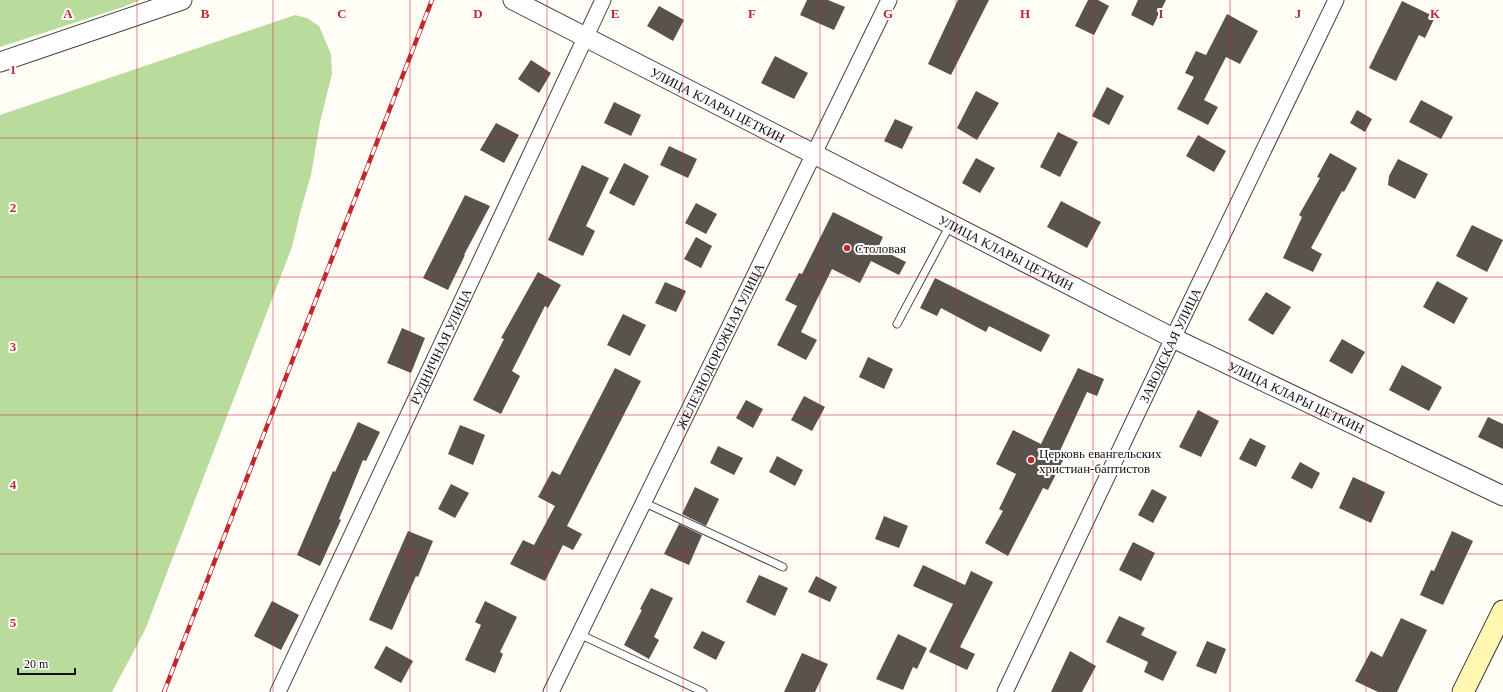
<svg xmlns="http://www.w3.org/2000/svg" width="1503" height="692" viewBox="0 0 1503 692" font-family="'Times New Roman',serif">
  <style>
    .forest { fill: #b9dc9c }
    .building { fill: #5a524d }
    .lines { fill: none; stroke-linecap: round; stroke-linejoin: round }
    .service-casing { stroke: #444; stroke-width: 9 }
    .minor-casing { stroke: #444; stroke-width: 17 }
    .tertiary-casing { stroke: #444; stroke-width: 21 }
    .secondary-casing { stroke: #333; stroke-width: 23 }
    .service { stroke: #fff; stroke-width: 7 }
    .minor { stroke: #fff; stroke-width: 15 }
    .tertiary { stroke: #fff; stroke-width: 19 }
    .secondary { stroke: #fff6b0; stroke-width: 21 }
    .rail-casing { stroke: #c4262e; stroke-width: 4.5 }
    .rail { stroke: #fff; stroke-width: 3; stroke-dasharray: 9; stroke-linecap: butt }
    .grid { fill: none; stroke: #c4262e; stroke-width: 1; stroke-opacity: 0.55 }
    .poi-dot { fill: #c4262e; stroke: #fff; stroke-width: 1.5 }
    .labels { text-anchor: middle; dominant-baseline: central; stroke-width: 4; stroke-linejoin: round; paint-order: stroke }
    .street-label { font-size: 13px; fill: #111; stroke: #fff }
    .poi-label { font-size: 13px; fill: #111; stroke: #fff; text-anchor: start }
    .grid-label { font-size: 13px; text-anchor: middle; font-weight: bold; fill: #c4262e; stroke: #fff; stroke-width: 4; stroke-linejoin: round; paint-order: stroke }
  </style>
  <rect width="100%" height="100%" fill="#fffdf5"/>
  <path class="forest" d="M0 0H140L123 7 0 47Z
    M295 15 307 18 319 26 331 54 332 74 320 122 311 175 300 213 292 247 145 630 112 692H0V115Z"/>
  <path class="building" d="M807 0H828L845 7 834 30 800 15Z
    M958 0H989L951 75 928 64Z
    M1088 0H1098L1109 6 1094 35 1075 26Z
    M1138 0H1166L1153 26 1131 15Z
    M1402 1 1435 17 1425 38 1419 35 1396 81 1369 68Z
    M659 6 684 20 673 41 647 26Z
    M1227 14 1258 31 1240 64 1226 57 1204 100 1218 107 1208 125 1177 109 1194 77 1185 73 1196 51 1206 55Z
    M775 56 808 73 794 99 761 83Z
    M531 60 551 73 539 93 518 79Z
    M1107 87 1124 96 1109 125 1092 116Z
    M976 91 999 103 977 140 957 128Z
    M1421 100 1453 117 1441 139 1409 122Z
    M614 102 641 115 631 136 604 123Z
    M1357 110 1372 119 1365 132 1350 123Z
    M895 119 913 127 902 149 884 141Z
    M496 123 519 135 504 163 480 150Z
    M1058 132 1078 142 1060 177 1040 167Z
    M1198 135 1226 151 1214 172 1186 156Z
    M669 146 697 159 688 178 660 165Z
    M1330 153 1357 168 1344 192 1342 191 1311 248 1322 254 1313 272 1283 258 1302 217 1299 215 1320 178 1317 177Z
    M976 158 995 168 980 193 962 183Z
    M1398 159 1428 174 1415 199 1388 185 1389 176Z
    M624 163 649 176 634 206 609 193Z
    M582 165 609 178 586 226 595 231 583 256 548 240Z
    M465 195 490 206 464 255H465L448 290 423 278Z
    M1061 201 1101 222 1087 248 1047 227Z
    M696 203 717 214 706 234 685 223Z
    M833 212 883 237 878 248 906 262 899 275 871 261 860 283 832 269 801 332 817 340 806 360 777 345 797 306 785 300 799 273 802 274Z
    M1472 225 1503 240 1487 272 1456 256Z
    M696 237 712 246 701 268 684 259Z
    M538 272 561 285 548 308 545 306 512 371 520 376 501 414 473 400 504 339 501 338Z
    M935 278 1050 335 1041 352 989 326 986 332 941 308 937 316 920 308Z
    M1437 281 1468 298 1454 324 1423 307Z
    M665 282 686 291 676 312 655 303Z
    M1266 292 1291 307 1273 335 1248 320Z
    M623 314 646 325 630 356 607 345Z
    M402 328 425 338 411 373 387 363Z
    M1342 339 1365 352 1352 374 1329 361Z
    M868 357 893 369 884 389 859 377Z
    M1402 365 1442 387 1429 411 1389 390Z
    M615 368 641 381 567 526 582 534 573 550 563 545 545 581 510 564 523 540 534 545 555 506 538 497 552 471 560 475Z
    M1078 368 1104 379 1097 396 1087 392 1059 453 1065 456 1048 490 1043 488 1008 556 985 543 1003 511 999 509 1016 474 996 464 1013 430 1041 444Z
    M804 396 825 407 812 431 791 420Z
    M746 400 763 409 753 428 736 418Z
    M1198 410 1219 421 1201 457 1179 447Z
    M1488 417 1503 424V449L1478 437Z
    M358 422 380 432 366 461 363 460 339 519 341 520 320 566 297 555 333 471 335 472Z
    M460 425 485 435 473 465 448 454Z
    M1250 438 1266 446 1256 467 1239 459Z
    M718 446 743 458 734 475 710 463Z
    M777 456 803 470 795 486 769 472Z
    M1300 462 1320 473 1312 489 1291 478Z
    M1353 477 1385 492 1371 523 1339 508Z
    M451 484 469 493 455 518 438 509Z
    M695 487 719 499 706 526 682 514Z
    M1152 489 1167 497 1153 523 1138 515Z
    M884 516 908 526 899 548 875 539Z
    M679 524 702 535 689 565 664 554Z
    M408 531 433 541 418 577 416 576 392 630 369 620Z
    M1452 531 1473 541 1443 605 1420 595 1431 570 1434 571Z
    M1133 542 1155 553 1141 581 1119 570Z
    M923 565 965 585 971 571 993 582 960 647 975 654 967 670 929 652 953 604 913 586Z
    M759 575 788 588 775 616 746 602Z
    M816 576 837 587 830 602 808 592Z
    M651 588 673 598 654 637 659 640 649 659 624 645 642 610 640 609Z
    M272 601 299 615 281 650 254 636Z
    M485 601 517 617 500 652 503 654 495 673 465 660 481 625 475 622Z
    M1119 616 1145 628 1141 635 1177 652 1163 681 1144 672 1148 662 1106 642Z
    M1401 618 1427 630 1397 692H1378L1355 681 1371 651 1382 657Z
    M702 631 725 642 716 660 693 648Z
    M898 634 927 648 917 669 913 667 903 690 876 679Z
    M1207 641 1226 649 1216 674 1196 666Z
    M386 646 413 661 401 683 374 668Z
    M1070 651 1096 666 1082 692H1051Z
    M802 653 828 664 815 692H784Z"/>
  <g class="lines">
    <defs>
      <path id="service" d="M897 324 950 225
        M643 502 783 567
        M579 634 703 692"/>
      <g id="minor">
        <path id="s1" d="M278 692 603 0"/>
        <path id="s2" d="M551 692 889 0"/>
        <path id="s3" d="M1005 692 1173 338 1336 0"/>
      </g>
      <g id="tertiary">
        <path id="s4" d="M513 0 1173 338 1503 496"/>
        <path d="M0 62 182 0"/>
      </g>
      <path id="secondary" d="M1463 692 1503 611"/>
    </defs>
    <use href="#service" class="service-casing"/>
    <use href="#minor" class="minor-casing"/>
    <use href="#tertiary" class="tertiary-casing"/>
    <use href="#secondary" class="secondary-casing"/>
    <use href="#service" class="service"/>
    <use href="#minor" class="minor"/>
    <use href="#tertiary" class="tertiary"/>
    <use href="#secondary" class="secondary"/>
    <defs>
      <path id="rail" d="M164 692 432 0"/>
    </defs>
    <use href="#rail" class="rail-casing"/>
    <use href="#rail" class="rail"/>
  </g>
  <path class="grid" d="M137 0V692M273 0V692M410 0V692M547 0V692M683 0V692M820 0V692M956 0V692M1093 0V692M1230 0V692M1366 0V692M0 138H1503M0 277H1503M0 415H1503M0 554H1503"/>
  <g class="poi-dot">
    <circle cx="847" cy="248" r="4"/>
    <circle cx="1031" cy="460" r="4"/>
  </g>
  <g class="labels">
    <g class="street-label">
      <text stroke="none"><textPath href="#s4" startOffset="230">УЛИЦА КЛАРЫ ЦЕТКИН</textPath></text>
      <text stroke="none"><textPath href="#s4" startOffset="554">УЛИЦА КЛАРЫ ЦЕТКИН</textPath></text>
      <text stroke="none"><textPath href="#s3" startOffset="384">ЗАВОДСКАЯ УЛИЦА</textPath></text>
      <text stroke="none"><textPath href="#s1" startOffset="382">РУДНИЧНАЯ УЛИЦА</textPath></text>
      <text stroke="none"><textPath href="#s2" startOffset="385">ЖЕЛЕЗНОДОРОЖНАЯ УЛИЦА</textPath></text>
      <text stroke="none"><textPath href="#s4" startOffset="878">УЛИЦА КЛАРЫ ЦЕТКИН</textPath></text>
    </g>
    <g class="poi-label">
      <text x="855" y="248">Столовая</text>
      <text x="1039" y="453">Церковь евангельских<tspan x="1039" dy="15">христиан-баптистов</tspan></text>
    </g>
  </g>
  <g class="grid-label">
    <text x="68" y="18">A</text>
    <text x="205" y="18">B</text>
    <text x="342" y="18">C</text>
    <text x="478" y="18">D</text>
    <text x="615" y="18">E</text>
    <text x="752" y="18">F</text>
    <text x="888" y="18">G</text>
    <text x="1025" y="18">H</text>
    <text x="1161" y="18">I</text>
    <text x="1298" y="18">J</text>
    <text x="1435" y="18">K</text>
    <text x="13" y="74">1</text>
    <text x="13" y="212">2</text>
    <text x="13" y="351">3</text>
    <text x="13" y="489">4</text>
    <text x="13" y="627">5</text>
  </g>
  <path d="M18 668v6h57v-6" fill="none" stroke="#111111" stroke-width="2"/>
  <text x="24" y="668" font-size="12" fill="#111111" stroke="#ffffff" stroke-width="3" paint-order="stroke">20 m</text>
</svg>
